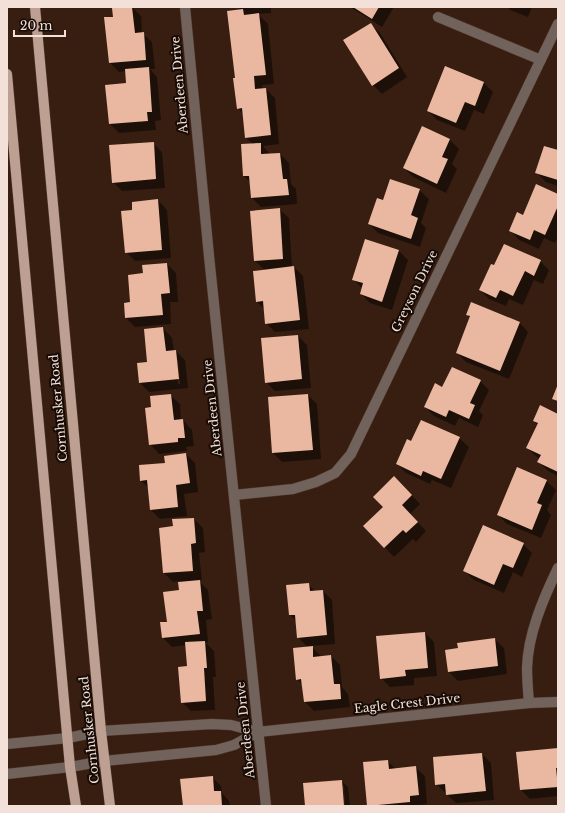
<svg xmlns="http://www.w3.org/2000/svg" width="565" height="813" viewBox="0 0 565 813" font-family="'Libre Baskerville',serif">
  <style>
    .shadow { fill: #0007; fill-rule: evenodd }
    .building { fill: #eab8a0 }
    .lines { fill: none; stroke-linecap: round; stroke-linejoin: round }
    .minor-casing { stroke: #52392d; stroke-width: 11 }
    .primary-casing { stroke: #52392d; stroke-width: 11 }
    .minor { stroke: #71635c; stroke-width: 10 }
    .primary { stroke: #bea093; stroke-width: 10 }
    .labels { text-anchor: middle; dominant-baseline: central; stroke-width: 4; stroke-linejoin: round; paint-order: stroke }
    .street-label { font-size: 12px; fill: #f3e0d8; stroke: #170b06 }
  </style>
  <rect width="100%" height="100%" fill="#381e11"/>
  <path class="shadow" d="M132 7 141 16 142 33 152 42 155 69H150L157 77 161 120 155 121 156 130 119 133 110 124 127 84 126 71 119 72 110 63 114 17V8Z
    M238 7H271V13L258 14 268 24 274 84 262 85 263 90 266 89 275 98 279 144 263 146 270 154H280L289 163 291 184 296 189 297 204 261 207 252 198 251 183 244 176 253 144 246 138 244 115 238 108 236 79 241 10Z
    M350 7H394L382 27Z
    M508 7H532L528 17 510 10Z
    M370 24 380 33 407 77 382 94 373 85Z
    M446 68 484 83 493 92 484 114 474 110 465 131 437 120 428 111Z
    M450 140 459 149 452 164 457 169 446 193 413 177 404 168Z
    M153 143 162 152 165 188 122 191 113 182Z
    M558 151V186L546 182 536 172Z
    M419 190 429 199 421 223 426 228 420 247 378 233 369 224 384 201Z
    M558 195V236L555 243 544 238 539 249 519 240 510 230 523 216Z
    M158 200 167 210 171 258 135 261 126 252Z
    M279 209 289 218 292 267H294L303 276 309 329 275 332 266 323 264 309 257 302 265 270 255 261Z
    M366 240 399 251 408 260 392 310 370 303 361 294 362 288 353 279Z
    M540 261 549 270 543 284 534 280 523 305 509 299 506 306 489 299 480 290Z
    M167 264 176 273 178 302H170L171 324 135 327 126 318 125 304 131 303 144 274Z
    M467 314 519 322 528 332 509 379 466 362 457 353 471 318Z
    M163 328 172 338 174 351H176L185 360 188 388 149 392 140 383 138 364 148 363ZM176 360H178L180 384H178Z
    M298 336 307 345 311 388 275 391 266 382Z
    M480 381 489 390 479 411 483 415 478 427 459 418 455 426 434 416 425 407 443 388Z
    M170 395 180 404 181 421 183 420 192 430 194 446 186 447 187 451 159 454 150 444 152 408Z
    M308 395 317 404 321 459 282 462 273 453Z
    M558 415V476L548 471 539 462 540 459 537 457 527 448 538 425 534 421Z
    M459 438 469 447 451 488 432 480 430 484 406 473 397 464 412 442Z
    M186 454 195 463 198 492 184 494 187 516 160 519 151 510 149 488 141 481 166 464Z
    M394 477 420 504 410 514 426 531 416 542 413 539 394 557 364 526 385 507Z
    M546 481 556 490 547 510 551 515 541 538 507 524 498 515Z
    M194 519 203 528 205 552 199 553 202 580H198L208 590 212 619 206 620 208 642 206 643 214 651 216 677H213L215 710 191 711 182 702 188 667 186 645 172 647 163 638 180 591 179 581 173 582 164 573 174 527Z
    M523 544 532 553 522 577 513 572 504 593 474 580 464 571Z
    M308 584 316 592 323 591 332 600 335 644 311 646 322 657 331 656 340 665 342 687 348 694 350 707 314 711 305 702 303 685 297 679 308 648 298 637 297 622 290 615Z
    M425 633 434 642 437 676 414 678V685L390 687 381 678Z
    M494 639 504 648 507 674 458 681 449 672Z
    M558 749V796L530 799 521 790Z
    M482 754 491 763 494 800 456 803 436 784Z
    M387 761 396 769 415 767 425 776 427 804 418 805V806H368Z
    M212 777 221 786 222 793 229 801 230 806H184Z
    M342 781 348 787 350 806H345L344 786H342L343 806H306Z"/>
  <path class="building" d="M132 7 135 33 144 32 146 60 109 63 104 17H113L112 8Z
    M353 7H379L372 19Z
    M243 9 244 15 259 13 266 75 254 76 255 89 266 88 271 135 245 138 242 108 237 109 233 78H235L227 11Z
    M371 23 399 68 372 86 343 40Z
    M445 66 484 82 475 106 465 102 456 123 427 111Z
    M149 67 152 112H147L148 121 109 124 105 85 126 83 125 69Z
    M422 126 450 139 442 157 448 159 437 184 403 168Z
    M154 142 156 179 112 183 109 145Z
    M261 143V154L280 153 283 179H287L289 195 251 198 249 176H243L241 144Z
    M544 146 558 150V180L535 173Z
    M390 179 420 189 411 215 418 218 411 239 368 224 377 198 383 200Z
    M536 184 558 194V206L545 235 534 230 530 240 509 231 517 212 523 215Z
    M158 199 162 250 125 253 121 211 132 210V202Z
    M280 208 283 259 254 261 250 211Z
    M365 239 399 250 382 302 360 294 363 283 352 280Z
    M504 244 541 260 534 276 525 271 513 296 500 290 496 298 479 290 491 264 494 265Z
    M167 263 170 293 161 294 163 315 125 318 124 303 130 302 128 275 143 273 142 265Z
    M294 266 300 320 265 324 263 301 256 302 253 271Z
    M471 302 520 322 500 371 456 353 470 316 466 315Z
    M163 327 166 351 176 350 179 379 139 383 137 363 147 362 144 329Z
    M298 335 302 379 265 383 261 338Z
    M452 367 481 380 470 403 475 405 469 419 449 410 446 417 424 407 435 383 442 387Z
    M558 384V401L552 399Z
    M171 394 174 420 183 419 185 438H178V442L149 445 145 408 151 407 150 396Z
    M308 394 313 450 272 453 268 397Z
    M540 405 558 414V472L537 462 541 455 526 448 538 423 533 421Z
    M421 420 460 437 441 479 423 471 421 476 396 464 407 439 411 441Z
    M186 453 190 483 176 485 178 507 150 510 147 480 140 481 139 465 165 463 164 456Z
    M517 467 547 480 537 503 542 505 532 530 497 515Z
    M394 476 412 495 402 505 418 522 406 533 403 530 384 548 363 526 383 507 373 497Z
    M194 518 196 543 191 544 193 571 163 573 159 528 173 526 172 519Z
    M483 525 524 543 513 568 503 564 494 585 463 571Z
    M200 580 203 611H197L200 634 162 638 160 622H167L163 592 179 590 178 582Z
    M309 583 310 591 323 590 327 635 297 638 295 615H289L286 585Z
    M425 632 428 668 405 670 406 676 380 679 376 636Z
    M495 638 498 666 448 672 445 650 458 648 457 643Z
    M205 641 207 668H204L206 701 181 703 178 667 187 666 185 642Z
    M313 646V657L331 655 334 684H340L341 699 304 702 301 679 296 680 293 648Z
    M558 748V768H556L558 787 520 790 516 752Z
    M482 753 486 791 446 795 445 784 435 785 433 757Z
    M388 760 389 769 416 766 419 795 410 796V802L367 806 363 762Z
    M213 776 214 791H221L222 806H183L180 779Z
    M342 780 344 806H305L303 783Z"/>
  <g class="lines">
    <defs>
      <path id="minor" d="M185 7 209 256 266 806
        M438 17 541 60
        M234 495 293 489 316 482 335 473 351 454 558 24
        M529 703C528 691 527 680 527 668 528 634 543 599 558 568
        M258 732 529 703 558 702
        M7 744 68 738 101 731 212 724 231 725 258 732 234 745 216 750 104 761 70 767 7 774"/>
      <path id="primary" d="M35 7 101 731 110 806
        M7 74 70 767 76 806"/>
    </defs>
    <use href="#minor" class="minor-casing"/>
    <use href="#primary" class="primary-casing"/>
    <use href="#minor" class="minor"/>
    <use href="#primary" class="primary"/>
  </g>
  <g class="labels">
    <g class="street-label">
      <text transform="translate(179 85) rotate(-95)">Aberdeen Drive</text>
      <text transform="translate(414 291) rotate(-64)">Greyson Drive</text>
      <text transform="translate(58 408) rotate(-95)">Cornhusker Road</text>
      <text transform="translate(212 408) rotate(-96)">Aberdeen Drive</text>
      <text transform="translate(407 703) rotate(-6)">Eagle Crest Drive</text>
      <text transform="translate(89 730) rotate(-96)">Cornhusker Road</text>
      <text transform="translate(245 730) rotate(-96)">Aberdeen Drive</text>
    </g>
  </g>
  <rect width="565" height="813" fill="none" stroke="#f3e0d8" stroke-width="16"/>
  <path d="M14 30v6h51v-6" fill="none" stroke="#f3e0d8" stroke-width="2"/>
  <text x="20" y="30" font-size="12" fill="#f3e0d8" stroke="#170b06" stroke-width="3" paint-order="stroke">20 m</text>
</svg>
